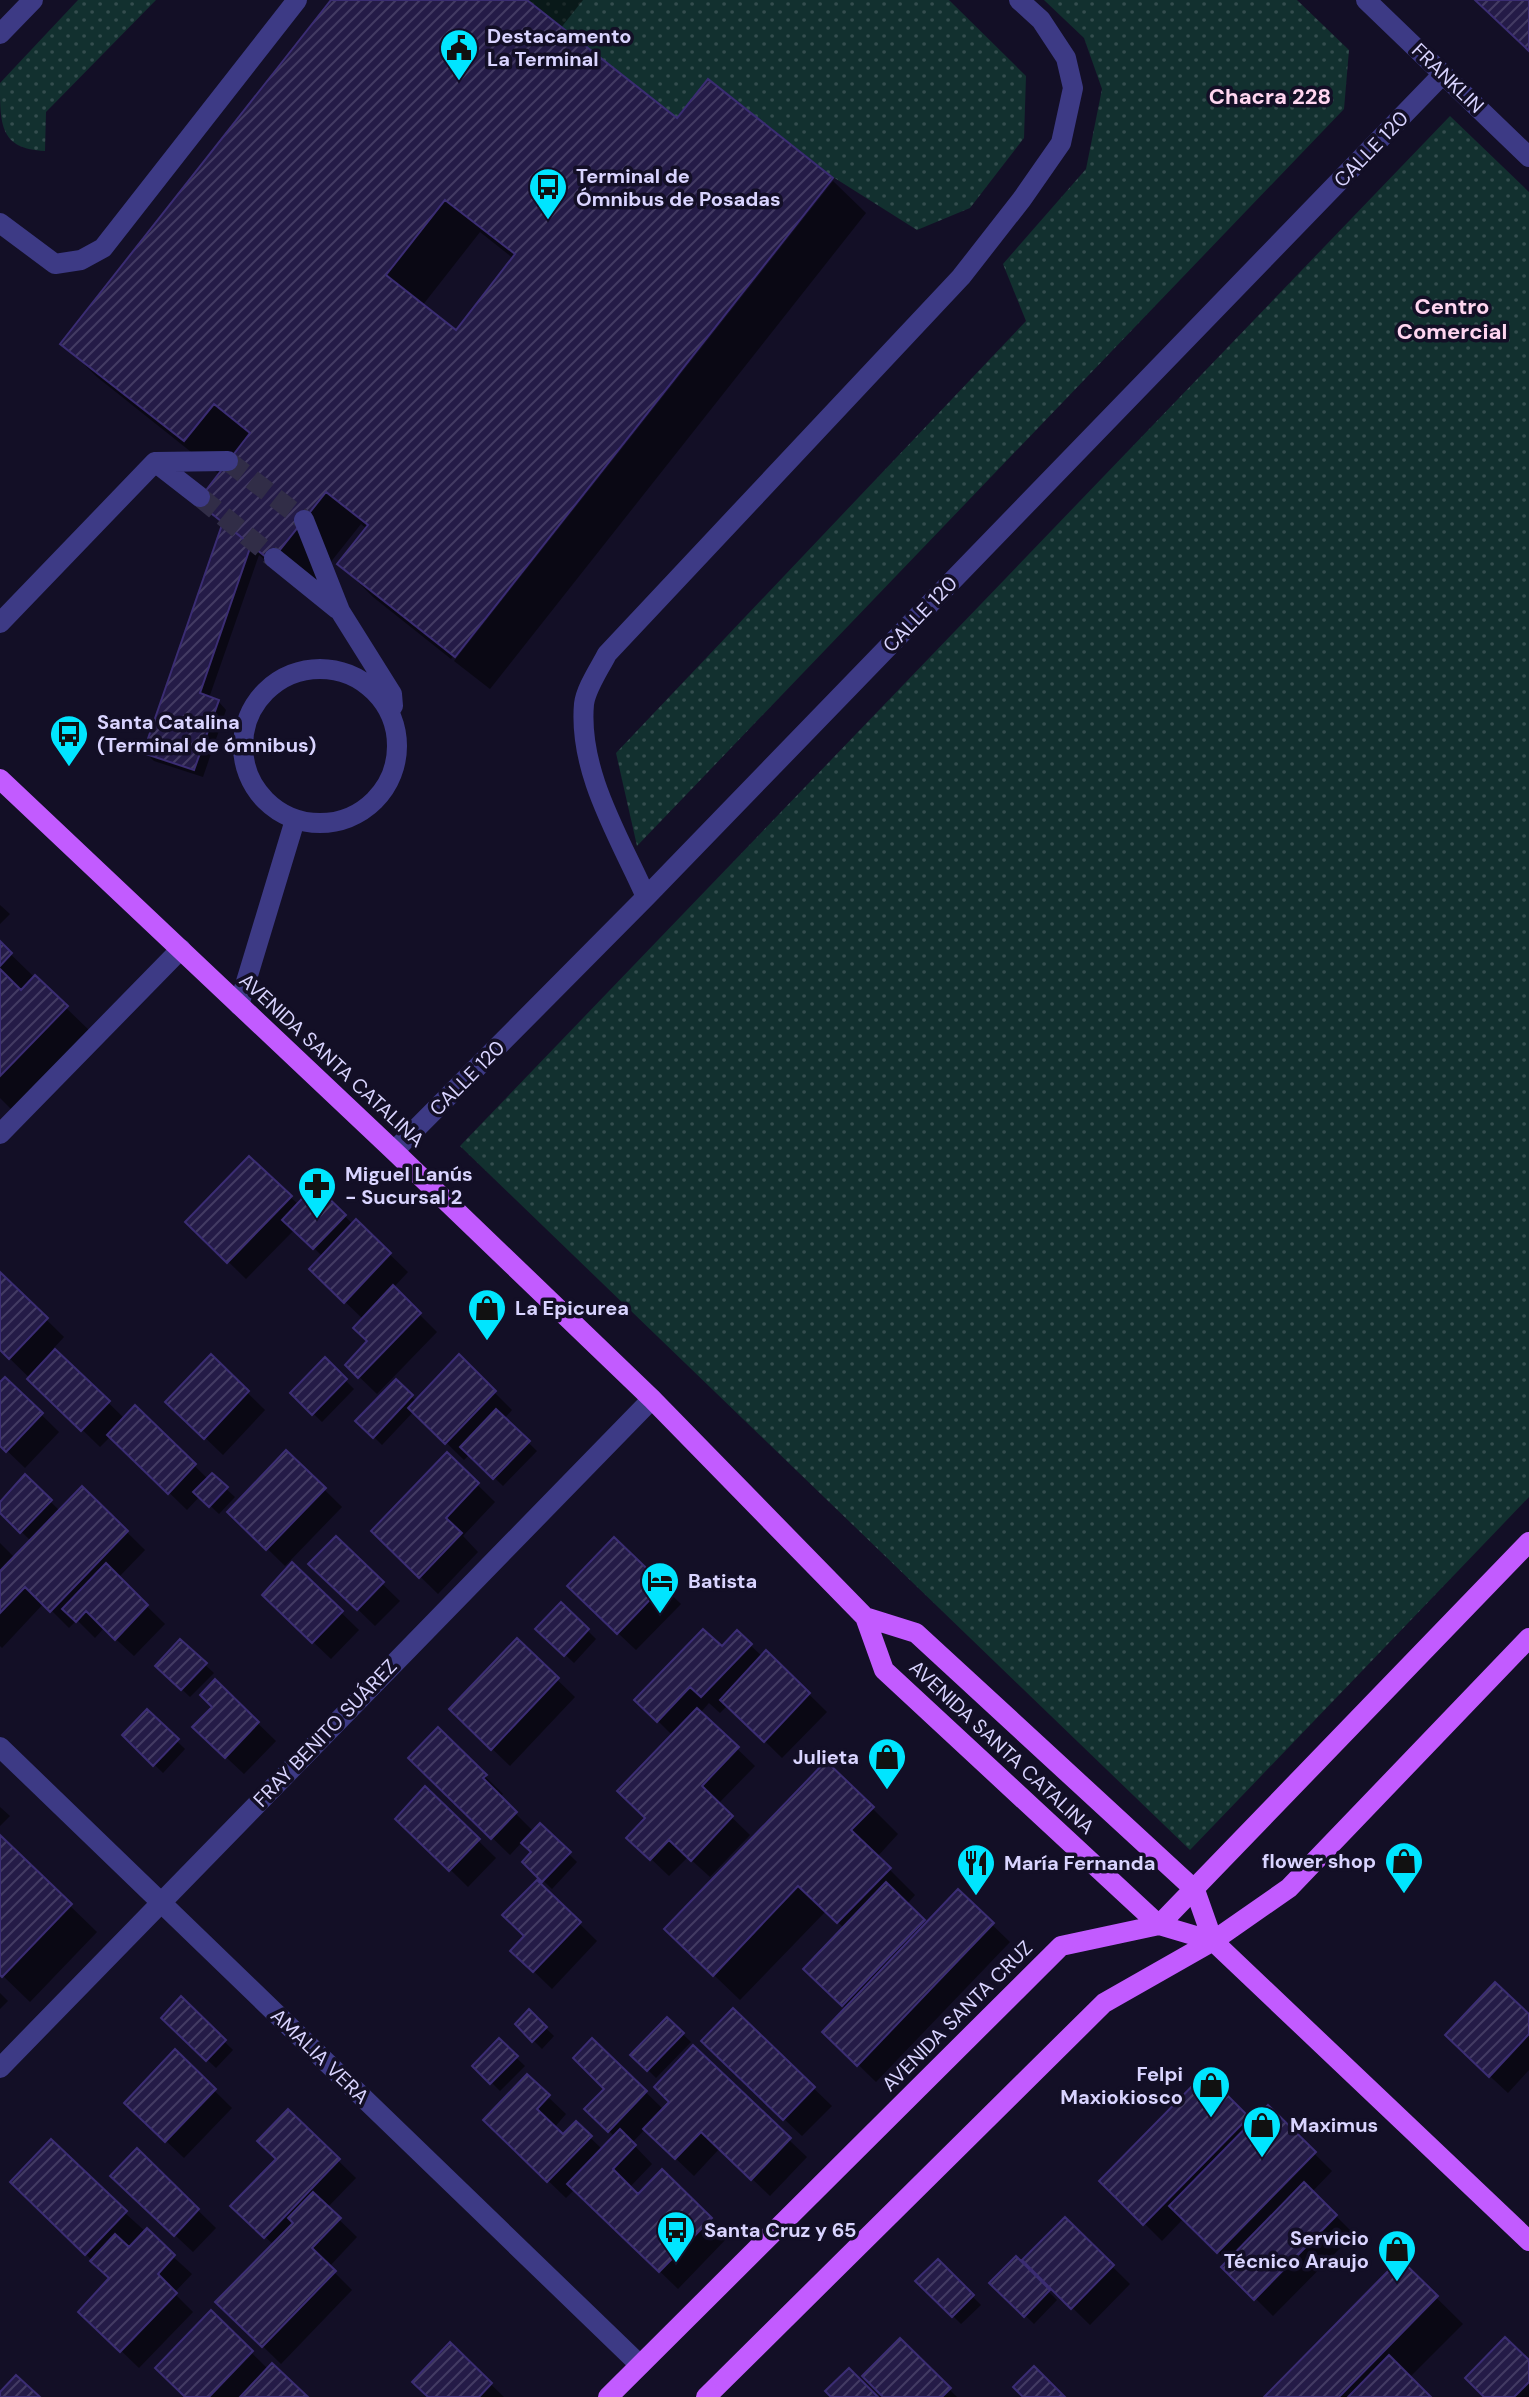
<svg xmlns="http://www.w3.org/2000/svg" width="1529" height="2397" viewBox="0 0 1529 2397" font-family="'DM Sans',sans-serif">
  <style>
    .grass { fill: url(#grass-dots) }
    .shadow { fill: #0007; fill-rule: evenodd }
    .building { fill: url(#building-hatch); stroke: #3b2d73; stroke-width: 2; fill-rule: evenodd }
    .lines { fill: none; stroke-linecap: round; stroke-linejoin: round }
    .minor-tunnel { stroke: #312d47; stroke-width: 20; stroke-dasharray: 20 10; stroke-linecap: butt }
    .minor { stroke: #3d3a85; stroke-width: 20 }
    .major { stroke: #c25bff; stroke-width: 20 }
    .labels { text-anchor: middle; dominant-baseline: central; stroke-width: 7; stroke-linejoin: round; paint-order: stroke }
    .poi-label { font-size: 20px; font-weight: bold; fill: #d9d4ff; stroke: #130f26; text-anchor: start }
    .street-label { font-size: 20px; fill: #d9d4ff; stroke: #130f26 }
    .neighbourhood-label { font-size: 22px; font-weight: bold; fill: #ffd6f0; stroke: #130f26 }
  </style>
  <defs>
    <pattern id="grass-dots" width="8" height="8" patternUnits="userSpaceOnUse" patternTransform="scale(2)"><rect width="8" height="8" fill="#12302f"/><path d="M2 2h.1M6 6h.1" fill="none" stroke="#344d4e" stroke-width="1.8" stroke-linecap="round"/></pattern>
    <pattern id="building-hatch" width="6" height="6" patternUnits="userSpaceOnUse" patternTransform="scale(2)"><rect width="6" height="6" fill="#241b47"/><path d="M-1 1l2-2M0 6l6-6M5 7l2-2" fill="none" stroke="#433b63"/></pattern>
  </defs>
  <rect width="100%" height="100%" fill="#130f26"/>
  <path class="grass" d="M78 0H156L46 112 45 151C0 149 0 125 0 83Z
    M527 0H949L1026 76 1024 138 970 208 917 230 833 177 709 79 677 118Z
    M1044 0H1297L1349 50 1344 109 637 846 616 753 1026 321 1003 264 1086 169 1102 89 1084 38Z
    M1450 116 1529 192V1497L1190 1850 460 1146Z"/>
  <path class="shadow" d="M334 0H583L560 29 677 121 709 82 833 180H829L451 659 373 597 340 564 367 529 361 524 306 593 259 555 209 698 218 701 226 710 203 777 154 761 145 752 224 526 199 501 220 475 97 377 63 344ZM480 232 514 259 457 333 422 306Z
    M833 181 866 213 490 689 454 661Z
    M0 905 10 914 0 924Z
    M0 944 92 1033 16 1114 0 1098Z
    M249 1159 299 1205 315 1188 354 1225 356 1222 408 1272 393 1288 437 1332 377 1394 347 1365 370 1341 364 1320 311 1269 323 1257 295 1229 246 1279 188 1222Z
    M0 1274 64 1337 53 1349 125 1419 135 1408 208 1479 212 1476 235 1497 219 1514 200 1496 187 1510 111 1436 100 1447 0 1349Z
    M211 1357 265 1410 223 1455 168 1402Z
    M459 1357 512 1410 504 1419 537 1451 503 1486 470 1454 464 1460 414 1411 382 1445 358 1421 396 1382 416 1401Z
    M325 1360 354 1389 322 1422 292 1393Z
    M5 1379 59 1432 25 1468 0 1444V1385Z
    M286 1452 342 1507 285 1566 230 1512Z
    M447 1455 495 1502 463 1536 478 1552 438 1594 374 1531Z
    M25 1477 60 1511 82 1488 145 1550 118 1578 165 1624 134 1656 104 1628 95 1638 77 1620 69 1628 44 1603 2 1648 0 1646V1543L15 1558 31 1541 0 1511V1505Z
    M336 1539 400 1601 375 1626 311 1564Z
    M614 1540 681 1604 636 1650 587 1604Z
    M292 1565 359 1630 331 1659 264 1595Z
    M561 1604 596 1639 574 1663 538 1629Z
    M737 1633 763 1657 767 1653 827 1712 782 1758 728 1705 720 1713 709 1703 700 1713 755 1766 718 1804 750 1835 710 1877 688 1857 669 1876 647 1855 648 1818 673 1736 637 1700 722 1649Z
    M517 1641 575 1697 510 1766 451 1709Z
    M180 1642 214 1673 190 1697 158 1666Z
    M215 1682 276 1741 244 1774 213 1745Z
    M147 1712 185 1749 163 1773 124 1735Z
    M438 1730 503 1794 499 1797 534 1832 540 1826 577 1862 552 1889 524 1862 533 1853 522 1842 510 1855 410 1758Z
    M425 1789 496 1858 468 1887 398 1818Z
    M0 1807 10 1816 0 1826Z
    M872 1808 898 1834 877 1857 915 1895 907 1904 927 1924 958 1892 1010 1942 876 2082 825 2032 847 2009 806 1969 844 1928 826 1911 740 2000 693 1955Z
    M0 1838 97 1932 30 2002 0 1973Z
    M537 1882 597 1941 552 1989 513 1951 527 1936Z
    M0 1993 8 2001 0 2009Z
    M181 1999 233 2050 216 2068 164 2018Z
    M733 2011 832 2106 802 2136 721 2059Z
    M529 2012 554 2036 542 2049 517 2024Z
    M1529 2017V2070L1508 2093 1465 2053Z
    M667 2019 691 2042 656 2078 633 2055Z
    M592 2040 664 2110 789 2140 807 2157 770 2196 720 2148 694 2176 645 2129 632 2143 652 2164 629 2188 638 2197 662 2172 728 2237 678 2289 575 2189 566 2198 503 2137 527 2077 566 2114 554 2128 563 2137 576 2124 603 2150 615 2137 587 2109 606 2089Z
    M499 2041 525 2066 500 2091 475 2066Z
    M175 2052 232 2108 184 2158 144 2120Z
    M1205 2076 1252 2124 1268 2108 1332 2171 1312 2192 1354 2234 1273 2316 1224 2267 1228 2262 1184 2218 1162 2241 1102 2181Z
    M288 2112 356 2178 327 2208 357 2237 329 2267 352 2290 281 2364 218 2302 274 2245 251 2224 278 2159Z
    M137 2151 216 2228 193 2252 130 2193Z
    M13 2182 125 2213 192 2274 174 2293 193 2312 139 2368 81 2312 111 2279Z
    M1065 2220 1130 2284 1090 2325 1024 2260Z
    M1016 2259 1057 2300 1034 2324 992 2283Z
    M938 2262 981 2305 961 2324 918 2281Z
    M1400 2262 1463 2324 1409 2378 1428 2397H1267Z
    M211 2313 269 2370 305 2397H187Z
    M900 2341 957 2397H886Z
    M450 2345 504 2397H430Z
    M1529 2363V2397H1487Z"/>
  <path class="building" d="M331 0H527L677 118 708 79 833 178 455 657 337 564 368 525 326 492 271 561 197 502 250 433 214 404 184 441 60 344ZM445 200 515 254 456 330 386 275Z
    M1475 0H1529V51Z
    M223 522 251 545 200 693 219 700 194 770 143 753Z
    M0 941 12 953 0 966Z
    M0 969 21 990 35 975 68 1006 0 1076Z
    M249 1156 292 1196 227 1263 185 1222Z
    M315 1185 346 1215 313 1249 282 1220Z
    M356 1219 391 1253 344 1303 309 1269Z
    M0 1272 48 1318 9 1359 0 1350Z
    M393 1285 421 1313 358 1378 345 1365 367 1341 353 1328Z
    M55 1349 110 1401 81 1431 27 1379Z
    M211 1354 249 1391 204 1439 165 1402Z
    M459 1354 496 1391 445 1444 408 1408Z
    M325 1357 347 1379 312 1415 290 1393Z
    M5 1377 43 1413 6 1452 0 1446V1382Z
    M396 1379 413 1395 373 1438 355 1421Z
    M135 1405 196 1464 168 1494 107 1435Z
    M496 1409 530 1441 493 1479 460 1447Z
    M286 1450 326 1488 266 1550 227 1512Z
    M447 1452 479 1483 446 1518 462 1533 419 1578 371 1531Z
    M212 1473 228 1487 209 1507 193 1492Z
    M25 1474 52 1500 20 1533 0 1513V1502Z
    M82 1486 128 1531 50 1612 25 1587 0 1613V1571Z
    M336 1536 384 1582 357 1610 308 1564Z
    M614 1537 664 1585 617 1634 567 1586Z
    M292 1562 343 1611 312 1643 262 1595Z
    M106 1563 148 1605 115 1640 86 1611 76 1622 62 1609Z
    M561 1602 589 1629 564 1656 535 1629Z
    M703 1629 722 1646 737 1630 752 1644 701 1697 690 1687 657 1722 634 1700Z
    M517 1638 559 1678 491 1750 449 1709Z
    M180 1639 207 1663 181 1690 155 1666Z
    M766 1650 810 1693 764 1742 720 1700Z
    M215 1679 259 1722 225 1758 192 1727 212 1707 200 1695Z
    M697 1708 739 1747 702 1786 733 1816 691 1861 669 1840 650 1860 626 1838 645 1818 617 1791Z
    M147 1709 179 1739 153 1766 122 1735Z
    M438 1727 487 1775 483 1778 517 1812 491 1839 408 1758Z
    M826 1761 874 1807 851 1830 891 1868 837 1923 798 1886 713 1976 664 1929Z
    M425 1786 480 1839 449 1871 395 1819Z
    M540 1823 571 1852 542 1882 522 1862 531 1852 521 1843Z
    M0 1835 72 1904 2 1977 0 1975Z
    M537 1880 581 1922 533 1972 510 1951 524 1936 502 1915Z
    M886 1882 925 1920 842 2006 803 1969Z
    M958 1889 994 1923 857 2066 822 2032Z
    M1495 1982 1529 2014V2034L1489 2077 1445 2035Z
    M181 1996 226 2040 206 2061 161 2018Z
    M733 2008 815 2087 783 2120 701 2041Z
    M529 2009 547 2027 532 2042 515 2024Z
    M667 2017 684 2033 647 2071 630 2055Z
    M499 2038 518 2056 490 2084 472 2066Z
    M592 2038 647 2091 608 2132 584 2109 604 2089 573 2058Z
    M693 2045 791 2138 751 2180 701 2132 675 2159 643 2129 669 2102 654 2087Z
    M175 2049 216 2089 165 2142 124 2103Z
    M1205 2073 1249 2117 1143 2225 1099 2181Z
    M527 2074 550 2095 537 2109 563 2134 576 2121 592 2136 547 2182 483 2120Z
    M1268 2105 1316 2152 1217 2253 1169 2206Z
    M288 2109 340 2159 264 2238 230 2206 276 2159 257 2141Z
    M620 2129 636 2145 613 2169 638 2194 662 2169 712 2218 659 2272 567 2184Z
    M51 2139 127 2211 85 2255 10 2182Z
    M137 2148 199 2209 174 2236 110 2176Z
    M1304 2182 1337 2215 1254 2300 1221 2267Z
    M313 2192 341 2218 312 2248 336 2271 262 2347 215 2302 293 2223 288 2218Z
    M1065 2217 1114 2265 1071 2309 1022 2260Z
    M147 2228 175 2255 158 2274 177 2293 120 2352 78 2312 109 2278 90 2261 115 2234 129 2247Z
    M1016 2256 1050 2290 1024 2317 989 2283Z
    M938 2259 974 2295 952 2317 915 2281Z
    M1400 2259 1438 2296 1339 2397H1264Z
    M211 2310 253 2351 209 2397H185L155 2368Z
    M1505 2337 1529 2360V2382L1514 2397H1484L1465 2378Z
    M900 2338 951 2388 942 2397H883L862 2376Z
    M450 2342 492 2383 479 2397H428L412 2382Z
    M1389 2355 1431 2397H1348Z
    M272 2363 308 2397H240Z
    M1034 2366 1065 2397H1023L1013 2387Z
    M849 2368 878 2397H831L825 2391Z
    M16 2375 40 2397H0V2392Z"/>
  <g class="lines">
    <path class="minor-tunnel" d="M228 461 304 520
      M200 497 274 558"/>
    <path class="minor" d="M1366 0 1529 157
      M0 34 33 0
      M0 223 55 264 81 260 103 248 297 0
      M155 462 200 497
      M304 520 340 611 392 694 393 706
      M274 558 337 609
      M0 623 155 462 228 461
      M243 746a77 77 0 1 1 154 0a77 77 0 1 1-154 0Z
      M646 897C620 838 578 772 584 704 586 688 600 668 607 654L961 277 1022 199 1061 143 1073 88 1066 58 1041 20 1019 0
      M239 1005 295 820
      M0 1134 181 949
      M394 1151 646 897 1443 74
      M0 1747 640 2365
      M0 2068 652 1399"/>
    <path class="major" d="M0 779 394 1151 652 1399 865 1617 916 1633 1195 1890 1213 1941
      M865 1617 884 1670 1159 1925 1213 1941 1529 2241
      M608 2397 1061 1946 1159 1925 1529 1542
      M706 2397 1104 2003 1213 1941 1289 1888 1529 1638"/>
  </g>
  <defs>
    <symbol id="civic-pin" viewBox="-11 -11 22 30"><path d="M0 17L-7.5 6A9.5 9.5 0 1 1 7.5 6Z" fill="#00e5ff" stroke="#130f26"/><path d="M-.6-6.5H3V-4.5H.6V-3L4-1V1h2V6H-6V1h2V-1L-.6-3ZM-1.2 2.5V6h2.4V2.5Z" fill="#111"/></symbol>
    <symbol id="bus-pin" viewBox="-11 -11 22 30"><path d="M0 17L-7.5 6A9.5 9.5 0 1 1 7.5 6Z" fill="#00e5ff" stroke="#130f26"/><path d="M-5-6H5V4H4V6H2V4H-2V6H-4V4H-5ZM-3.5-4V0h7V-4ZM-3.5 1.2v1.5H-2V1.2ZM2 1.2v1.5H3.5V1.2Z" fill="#111"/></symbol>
    <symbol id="pharmacy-pin" viewBox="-11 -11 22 30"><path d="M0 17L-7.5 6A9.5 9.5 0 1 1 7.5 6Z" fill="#00e5ff" stroke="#130f26"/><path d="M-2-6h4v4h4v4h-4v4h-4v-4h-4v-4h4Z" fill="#111"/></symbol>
    <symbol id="shop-pin" viewBox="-11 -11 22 30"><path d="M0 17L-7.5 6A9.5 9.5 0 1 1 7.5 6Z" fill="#00e5ff" stroke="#130f26"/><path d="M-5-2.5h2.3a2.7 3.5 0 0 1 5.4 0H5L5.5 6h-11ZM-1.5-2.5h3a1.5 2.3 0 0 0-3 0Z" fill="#111"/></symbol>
    <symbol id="hotel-pin" viewBox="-11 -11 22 30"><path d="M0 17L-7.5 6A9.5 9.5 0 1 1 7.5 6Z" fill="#00e5ff" stroke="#130f26"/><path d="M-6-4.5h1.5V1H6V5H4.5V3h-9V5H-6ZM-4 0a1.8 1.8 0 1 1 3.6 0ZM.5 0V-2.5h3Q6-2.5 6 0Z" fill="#111"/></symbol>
    <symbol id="restaurant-pin" viewBox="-11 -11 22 30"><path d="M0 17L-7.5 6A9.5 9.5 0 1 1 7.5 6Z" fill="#00e5ff" stroke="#130f26"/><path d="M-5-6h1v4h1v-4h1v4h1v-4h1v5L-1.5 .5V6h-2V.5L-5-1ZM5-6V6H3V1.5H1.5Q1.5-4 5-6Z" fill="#111"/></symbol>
  </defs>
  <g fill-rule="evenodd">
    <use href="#civic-pin" x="437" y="26" width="44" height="60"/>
    <use href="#bus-pin" x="526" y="165" width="44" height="60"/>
    <use href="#bus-pin" x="47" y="712" width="44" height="60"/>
    <use href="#pharmacy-pin" x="295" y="1164" width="44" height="60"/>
    <use href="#shop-pin" x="465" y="1286" width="44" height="60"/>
    <use href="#hotel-pin" x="638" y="1559" width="44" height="60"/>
    <use href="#shop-pin" x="865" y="1735" width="44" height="60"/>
    <use href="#shop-pin" x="1382" y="1839" width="44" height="60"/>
    <use href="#restaurant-pin" x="954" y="1841" width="44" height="60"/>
    <use href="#shop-pin" x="1189" y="2063" width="44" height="60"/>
    <use href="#shop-pin" x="1240" y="2103" width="44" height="60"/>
    <use href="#bus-pin" x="654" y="2208" width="44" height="60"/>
    <use href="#shop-pin" x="1375" y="2227" width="44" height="60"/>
  </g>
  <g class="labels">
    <g class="poi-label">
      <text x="487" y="36">Destacamento<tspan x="487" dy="23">La Terminal</tspan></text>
      <text x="576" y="176">Terminal de<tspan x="576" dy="23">Ómnibus de Posadas</tspan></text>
      <text x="97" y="722">Santa Catalina<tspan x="97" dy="23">(Terminal de ómnibus)</tspan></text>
      <text x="345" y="1174">Miguel Lanús<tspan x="345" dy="23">- Sucursal 2</tspan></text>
      <text x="515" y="1308">La Epicurea</text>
      <text x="688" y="1581">Batista</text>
      <text x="859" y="1757" text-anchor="end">Julieta</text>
      <text x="1376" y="1861" text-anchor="end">flower shop</text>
      <text x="1004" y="1863">María Fernanda</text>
      <text x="1183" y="2074" text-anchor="end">Felpi<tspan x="1183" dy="23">Maxiokiosco</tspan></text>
      <text x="1290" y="2125">Maximus</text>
      <text x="704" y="2230">Santa Cruz y 65</text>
      <text x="1369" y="2238" text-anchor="end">Servicio<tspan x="1369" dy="23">Técnico Araujo</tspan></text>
    </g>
    <g class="street-label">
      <text transform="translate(1448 78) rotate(44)">FRANKLIN</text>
      <text transform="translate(1371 149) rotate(-46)">CALLE 120</text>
      <text transform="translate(920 614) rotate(-46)">CALLE 120</text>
      <text transform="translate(332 1060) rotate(43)">AVENIDA SANTA CATALINA</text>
      <text transform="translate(467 1078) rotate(-45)">CALLE 120</text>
      <text transform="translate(325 1733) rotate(-46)">FRAY BENITO SUÁREZ</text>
      <text transform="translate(1002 1747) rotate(43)">AVENIDA SANTA CATALINA</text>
      <text transform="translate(957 2016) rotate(-45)">AVENIDA SANTA CRUZ</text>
      <text transform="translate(320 2056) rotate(44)">AMALIA VERA</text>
    </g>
    <g class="neighbourhood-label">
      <text x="1270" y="96">Chacra 228</text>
      <text x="1452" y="306">Centro<tspan x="1452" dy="25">Comercial</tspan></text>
    </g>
  </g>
</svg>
